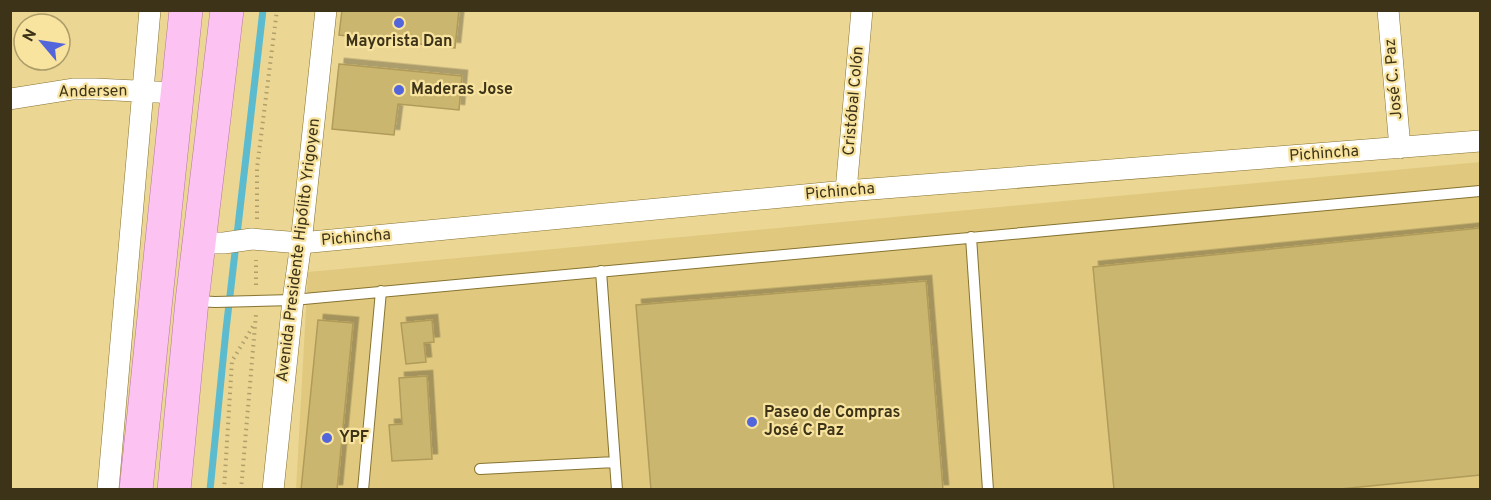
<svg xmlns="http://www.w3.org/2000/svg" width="1491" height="500" viewBox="0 0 1491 500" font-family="Overpass,sans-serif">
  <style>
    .built { fill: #e0c97e }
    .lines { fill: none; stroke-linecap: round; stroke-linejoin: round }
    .stream { stroke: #5cbbce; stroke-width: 7 }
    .building { fill: #cbb66f; stroke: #b09b5a; stroke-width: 1.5; filter: url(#shadow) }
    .lane-casing { stroke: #867331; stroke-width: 12 }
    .street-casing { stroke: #867331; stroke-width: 22 }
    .primary-casing { stroke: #b776a0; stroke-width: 34 }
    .path { stroke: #b09f6a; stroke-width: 4; stroke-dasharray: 1.5 4.5; stroke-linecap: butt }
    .lane { stroke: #fff; stroke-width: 10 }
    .street { stroke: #fff; stroke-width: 21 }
    .primary { stroke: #fbc2f2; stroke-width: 33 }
    .poi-dot { fill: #5365db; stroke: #f8e39f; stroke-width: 2 }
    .labels { text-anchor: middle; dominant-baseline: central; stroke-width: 4.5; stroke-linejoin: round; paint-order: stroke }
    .poi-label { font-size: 16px; font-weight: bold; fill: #3c3318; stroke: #f8e39f; text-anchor: start }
    .street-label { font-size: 16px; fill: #3c3318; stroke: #f8e39f }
  </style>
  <defs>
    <filter id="shadow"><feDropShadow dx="5.5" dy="-5.5" stdDeviation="0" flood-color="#0004"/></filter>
  </defs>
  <rect width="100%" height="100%" fill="#ebd693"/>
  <path class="built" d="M1480 162V489L296 490 308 272Z"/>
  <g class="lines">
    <path class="stream" d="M210 490 226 330 263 10"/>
  </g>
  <path class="building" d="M342 10H459L455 48 339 35Z
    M339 64 462 76 459 110 398 104 394 135 332 129Z
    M1480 228V475L1330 490H1114L1093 267Z
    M926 281 943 490H651L636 305Z
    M318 320 353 323 337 490H301Z
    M432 320 434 342 424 343 426 362 406 364 401 323Z
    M427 376 432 459 392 461 389 425 402 424 399 378Z"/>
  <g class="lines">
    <defs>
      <path id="lane" d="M971 237 988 490
        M601 271 617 490
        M196 301 215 302 293 300 1480 191
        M480 469 615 462
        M363 490 381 291"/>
      <path id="street" d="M1388 10 1400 148
        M10 99 73 89H95L177 93
        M846 191 862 10
        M200 243H224L252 239 301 243 846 191 1480 141
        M108 490 150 10
        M273 490 293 300 301 243 326 10"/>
      <path id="primary" d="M136 490 186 10
        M174 490 192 301 227 10"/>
    </defs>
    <use href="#lane" class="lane-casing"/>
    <use href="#street" class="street-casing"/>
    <use href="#primary" class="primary-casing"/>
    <path class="path" d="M257 219V168L277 10
      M256 285V260
      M224 490 232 361 255 323
      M241 490 256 314"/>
    <use href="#lane" class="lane"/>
    <use href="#street" class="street"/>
    <use href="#primary" class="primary"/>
  </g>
  <g class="poi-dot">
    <circle cx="399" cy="23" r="6"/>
    <circle cx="399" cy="90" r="6"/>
    <circle cx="752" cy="422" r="6"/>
    <circle cx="327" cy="438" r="6"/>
  </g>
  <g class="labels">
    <g class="poi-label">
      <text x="399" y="42" text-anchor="middle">Mayorista Dan</text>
      <text x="411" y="90">Maderas Jose</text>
      <text x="764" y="413">Paseo de Compras<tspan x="764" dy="18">José C Paz</tspan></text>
      <text x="339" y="438">YPF</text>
    </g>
    <g class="street-label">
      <text transform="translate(1394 79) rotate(-95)">José C. Paz</text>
      <text transform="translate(93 92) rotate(-1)">Andersen</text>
      <text transform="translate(854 101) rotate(-85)">Cristóbal Colón</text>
      <text transform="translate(1324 154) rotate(-4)">Pichincha</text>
      <text transform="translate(840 192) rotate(-5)">Pichincha</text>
      <text transform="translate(356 238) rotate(-5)">Pichincha</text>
      <text transform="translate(299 250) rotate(-83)">Avenida Presidente Hipólito Yrigoyen</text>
    </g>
  </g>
  <rect width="1491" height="500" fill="none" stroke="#3c3318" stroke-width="24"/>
  <g transform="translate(42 42) rotate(299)"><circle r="28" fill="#f8e39f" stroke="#ad9d69" stroke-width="1.5"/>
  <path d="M0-4.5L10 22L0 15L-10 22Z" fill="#5365db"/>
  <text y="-9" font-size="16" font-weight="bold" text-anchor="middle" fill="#3c3318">N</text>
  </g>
</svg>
